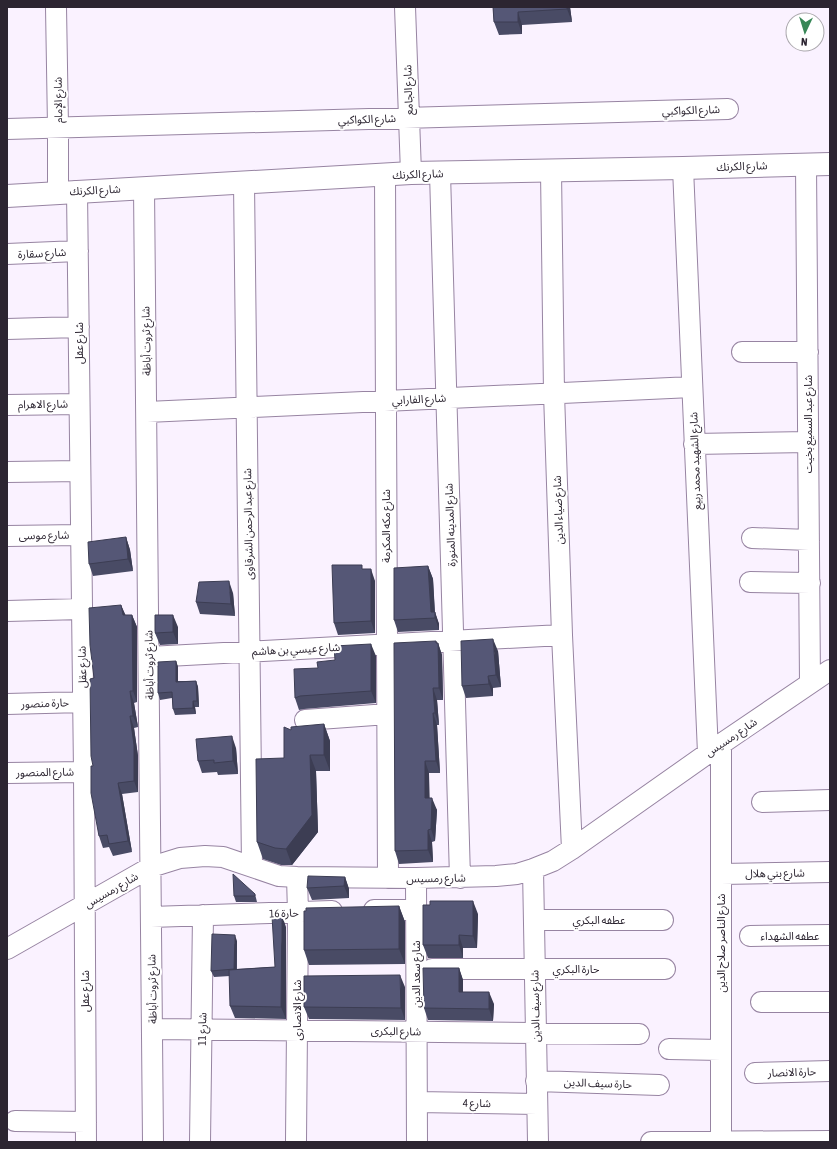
<svg xmlns="http://www.w3.org/2000/svg" width="837" height="1149" viewBox="0 0 837 1149" font-family="'Asap Condensed','Noto Sans Arabic',sans-serif">
  <style>
    .lines { fill: none; stroke-linecap: round; stroke-linejoin: round }
    .street-casing { stroke: #9784a2; stroke-width: 22 }
    .secondary-casing { stroke: #9784a2; stroke-width: 24 }
    .street { stroke: #fff; stroke-width: 20 }
    .secondary { stroke: #fff; stroke-width: 22 }
    .wall { fill: #494b65 }
    .shaded-wall { fill: #3c3d53 }
    .building { fill: #555776; stroke: #3c3d53 }
    .labels { text-anchor: middle; dominant-baseline: central; stroke-width: 4; stroke-linejoin: round; paint-order: stroke }
    .street-label { font-size: 11px; fill: #2c2531; stroke: #fff }
  </style>
  <rect width="100%" height="100%" fill="#faf2ff"/>
  <g class="lines">
    <defs>
      <path id="street" d="M56 7 58 127V192
        M405 7 411 173
        M7 129 728 109
        M806 164 810 683
        M683 168 708 753
        M551 171 554 393 562 635 572 849
        M440 173 460 878
        M385 175 388 878
        M244 183 252 866
        M144 188 153 1142
        M77 191 84 772 86 1142
        M7 254 78 251
        M7 329 79 327
        M742 352H808
        M7 405 79 404
        M147 412 692 387
        M694 444 808 442
        M7 472 80 471
        M7 536 80 535
        M752 538 809 540
        M750 582 810 583
        M7 611 81 609
        M149 657 562 635
        M7 704 83 702
        M305 720 388 714
        M721 744V1142
        M7 773 84 772
        M762 802 830 800
        M533 869 538 1142
        M721 874 830 872
        M416 878 417 1142
        M374 910H416
        M151 917 332 911
        M534 920H663
        M750 936 830 935
        M7 949 151 867 180 858 205 856 223 857 279 876 297 877 416 878 496 876 517 874 533 869 553 861 572 849 721 744 830 670
        M432 969H665
        M761 1002H830
        M152 1029 639 1034
        M669 1049 721 1050
        M755 1073 830 1071
        M536 1081 659 1085
        M417 1102 537 1104
        M15 1121 86 1122
        M200 1142 203 915
        M296 1142 298 913 297 877
        M651 1142 830 1141"/>
      <path id="secondary" d="M7 196 411 173 683 168 830 164"/>
    </defs>
    <use href="#street" class="street-casing"/>
    <use href="#secondary" class="secondary-casing"/>
    <use href="#street" class="street"/>
    <use href="#secondary" class="secondary"/>
  </g>
  <path class="wall" d="M493 7H570L572 22 522 25V34L499 35 494 22Z
    M126 537 130 550 133 571 93 576 89 564Z
    M428 566 433 579 435 612 439 624V630L398 632 394 620Z
    M363 569 375 581V633L338 635 334 623Z
    M233 593 235 616 200 614 196 602Z
    M121 605 125 615H132L137 627V702L134 703 138 727 134 728 138 756V792L122 794 132 852 113 856 109 847 103 848 99 836 93 766 94 678Z
    M178 627V644L160 645 155 633Z
    M436 641 437 643H438L442 655 443 700H437L439 725H437L440 773H429V798L437 810 435 841 432 842 433 862 399 864 395 851Z
    M498 651 501 687 493 688V696L466 698 462 686Z
    M376 656V703L304 709 299 710 295 698 318 668 335 660Z
    M176 661 178 667V681H196L198 687 199 707H195L196 714 175 715 173 709 172 698 160 700 158 693Z
    M324 724 330 741V771H316L318 832 292 865H281L263 859 257 842 284 758Z
    M236 748 238 774 218 775 217 772 202 773 198 761Z
    M345 877 349 889V898L312 900 307 888Z
    M255 894 257 902H236L234 896Z
    M399 906 405 922V964L309 965 304 950Z
    M478 914 477 948H463V958H428L423 945Z
    M286 927V1019L235 1018 230 1006V976L214 977 211 971 237 941V969L275 967Z
    M459 968 463 980V992L494 1004 493 1021 428 1020 424 1008Z
    M405 987V1020L309 1019 304 1007Z"/>
  <path class="shaded-wall" d="M567 7H570L572 22 567 9Z
    M518 12 522 25V34L518 22Z
    M126 537 130 550 133 571 128 559Z
    M428 566 433 579 435 618 431 612Z
    M371 569 375 581V633L371 621Z
    M229 581 233 593 235 616 231 604Z
    M121 605 126 616 123 615Z
    M435 612 439 624V630L435 618Z
    M132 615 137 627V702L133 691Z
    M173 615 178 627V644L173 632Z
    M493 639 498 651 501 687 496 675Z
    M436 641 438 646V643L442 655 443 700 439 688Z
    M371 644 376 656V703L371 691Z
    M176 661 178 667V688L176 682Z
    M488 676 493 688V696L489 684Z
    M196 681 198 687 199 707 197 701Z
    M433 688 437 700 439 725 435 713Z
    M130 691 134 703 138 727 133 716Z
    M193 701 195 707 196 714 193 708Z
    M433 713 437 725 440 773 436 761Z
    M130 716 134 728 138 756V792L134 781Z
    M324 724 330 741V771L324 755Z
    M232 736 236 748 238 774 233 761Z
    M310 755 316 771 318 832 292 865 286 849Z
    M425 761 429 773 430 810 425 798Z
    M118 783 122 794 132 852 128 841Z
    M432 798 437 810 435 841 431 829Z
    M428 830 432 842 433 862 428 850Z
    M345 877 349 889V898L344 886Z
    M473 901 478 914 477 948 473 936Z
    M399 906 405 922V964L399 949Z
    M282 915 286 927V1019L281 1007Z
    M235 935 237 941 236 976 234 970Z
    M459 935 463 948V958L459 945Z
    M459 968 463 980V1004L459 992Z
    M400 975 405 987V1020L401 1008Z
    M489 992 494 1004 493 1021 489 1009Z"/>
  <path class="building" d="M493 7H567V9L518 12V22H494Z
    M126 537 128 559 89 564 88 542Z
    M332 565H362V569H371V621L334 623Z
    M428 566 431 612H435V618L394 620V568Z
    M229 581 231 604 196 602 199 582Z
    M121 605 123 615H132L133 691H130L133 716H130L134 745V781L118 783 128 841 109 844 107 835 99 836 91 793V766H93L91 756 90 679 94 678 90 645 89 608Z
    M155 615H173V632L155 633Z
    M493 639 496 675 488 676 489 684 462 686 461 641Z
    M436 641V643H438L439 688H433L435 713H433L436 761H425V798H432L431 829 428 830V850L395 851 394 643Z
    M371 644V691L300 696 295 698 294 669 318 668 317 662 335 660 334 646Z
    M176 661V682L196 681 197 701H193V708L173 709 172 692 158 693V662Z
    M324 724V755H310L312 815 286 849 275 848 257 842 256 759 284 758V727L291 730V727Z
    M232 736 233 761 214 763V760L198 761 196 739Z
    M233 874 255 894V896H234Z
    M308 876 345 877 344 886 307 888Z
    M430 901H473V936L459 935V945H423V905H430Z
    M399 906V949L304 950V911H306V908Z
    M282 915 281 1007 230 1006 229 970 275 967 272 916Z
    M212 934 235 935 234 969 211 971Z
    M423 968H459V992H489V1009L424 1008Z
    M400 975 401 1008 304 1007V976Z"/>
  <g class="labels">
    <g class="street-label">
      <text transform="translate(408 90) rotate(-92)">شارع الجامع</text>
      <text transform="translate(58 100) rotate(-91)">شارع الإمام</text>
      <text transform="translate(691 110) rotate(-2)">شارع الكواكبي</text>
      <text transform="translate(367 119) rotate(-2)">شارع الكواكبي</text>
      <text transform="translate(742 166) rotate(-2)">شارع الكرنك</text>
      <text transform="translate(418 174) rotate(-2)">شارع الكرنك</text>
      <text transform="translate(95 190) rotate(-3)">شارع الكرنك</text>
      <text transform="translate(42 253) rotate(-3)">شارع سقارة</text>
      <text transform="translate(146 341) rotate(-91)">شارع ثروت أباظة</text>
      <text transform="translate(79 343) rotate(-90)">شارع عقل</text>
      <text transform="translate(419 399) rotate(-3)">شارع الفارابي</text>
      <text transform="translate(43 404) rotate(-1)">شارع الاهرام</text>
      <text transform="translate(808 424) rotate(-90)">شارع عبد السميع بخيت</text>
      <text transform="translate(695 461) rotate(-92)">شارع الشهيد محمد ربيع</text>
      <text transform="translate(558 510) rotate(-92)">شارع ضياء الدين</text>
      <text transform="translate(248 524) rotate(-91)">شارع عبد الرحمن الشرقاوى</text>
      <text transform="translate(450 525) rotate(-92)">شارع المدينه المنورة</text>
      <text transform="translate(386 526) rotate(-90)">شارع مكه المكرمة</text>
      <text transform="translate(44 535) rotate(-1)">شارع موسى</text>
      <text transform="translate(296 649) rotate(-3)">شارع عيسي بن هاشم</text>
      <text transform="translate(149 665) rotate(-91)">شارع ثروت أباظة</text>
      <text transform="translate(82 667) rotate(-91)">شارع عقل</text>
      <text transform="translate(45 703) rotate(-2)">حارة منصور</text>
      <text transform="translate(731 737) rotate(-34)">شارع رمسيس</text>
      <text transform="translate(45 772) rotate(-1)">شارع المنصور</text>
      <text transform="translate(775 873) rotate(-1)">شارع بني هلال</text>
      <text transform="translate(436 878) rotate(-1)">شارع رمسيس</text>
      <text transform="translate(111 890) rotate(-30)">شارع رمسيس</text>
      <text transform="translate(284 913) rotate(-2)">حارة 16</text>
      <text x="599" y="920">عطفه البكري</text>
      <text x="790" y="936">عطفه الشهداء</text>
      <text transform="translate(721 943) rotate(-90)">شارع الناصر صلاح الدين</text>
      <text x="576" y="969">حارة البكري</text>
      <text transform="translate(416 974) rotate(-90)">شارع سعد الدين</text>
      <text transform="translate(152 989) rotate(-91)">شارع ثروت أباظة</text>
      <text transform="translate(85 991) rotate(-90)">شارع عقل</text>
      <text transform="translate(535 1006) rotate(-91)">شارع سيف الدين</text>
      <text transform="translate(297 1010) rotate(-90)">شارع الانصارى</text>
      <text transform="translate(202 1029) rotate(-89)">شارع 11</text>
      <text transform="translate(396 1031) rotate(1)">شارع البكرى</text>
      <text transform="translate(792 1072) rotate(-2)">حارة الانصار</text>
      <text transform="translate(598 1083) rotate(2)">حارة سيف الدين</text>
      <text transform="translate(477 1103) rotate(1)">شارع 4</text>
    </g>
  </g>
  <rect width="837" height="1149" fill="none" stroke="#2c2531" stroke-width="16"/>
  <g transform="translate(805 32) rotate(184)"><circle r="19" fill="#ffffff" stroke="#aba8ad"/>
  <path d="M0-3L7 15L0 10L-7 15Z" fill="#378757"/>
  <text y="-6" font-size="11" font-weight="bold" text-anchor="middle" fill="#2c2531">N</text>
  </g>
</svg>
